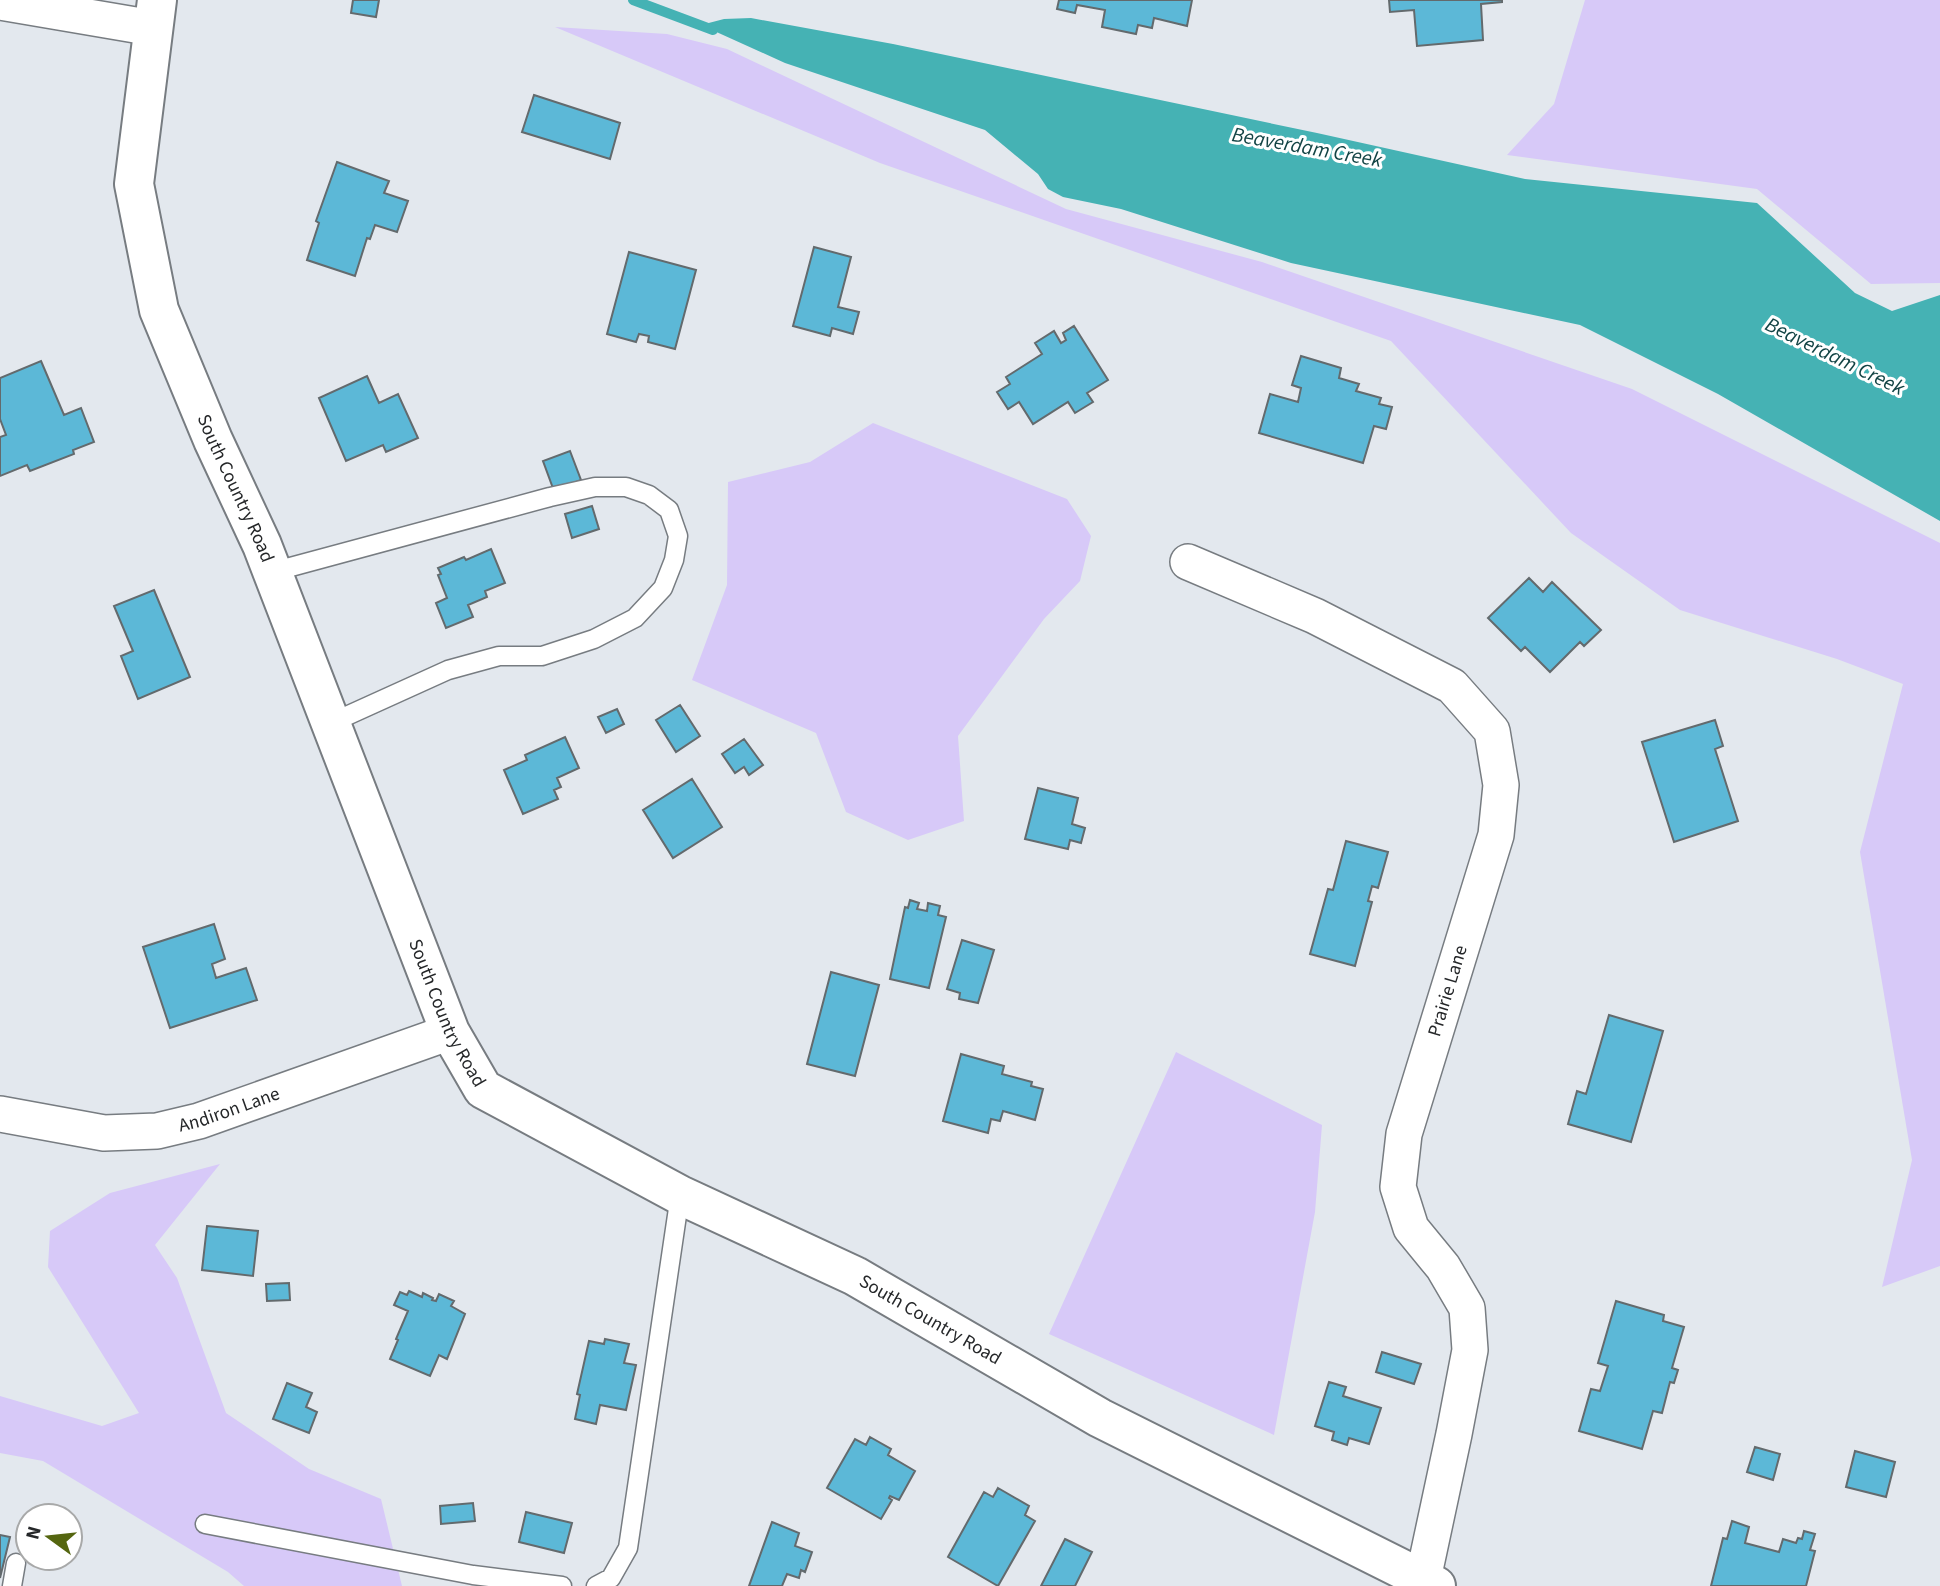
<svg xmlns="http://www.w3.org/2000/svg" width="1940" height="1586" viewBox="0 0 1940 1586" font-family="'Source Sans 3',sans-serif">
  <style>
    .green { fill: #d7c9f8 }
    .water { fill: #45b2b4 }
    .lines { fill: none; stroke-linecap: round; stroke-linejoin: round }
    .stream { stroke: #45b2b4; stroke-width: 10 }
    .building { fill: #5cb8d7; stroke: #636a6d; stroke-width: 2 }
    .service-casing { stroke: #777c81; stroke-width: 21 }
    .minor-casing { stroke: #777c81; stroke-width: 38 }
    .secondary-casing { stroke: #777c81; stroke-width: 42 }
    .service { stroke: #fff; stroke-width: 18 }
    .minor { stroke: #fff; stroke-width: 35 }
    .secondary { stroke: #fff; stroke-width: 38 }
    .labels { text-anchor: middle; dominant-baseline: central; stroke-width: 6; stroke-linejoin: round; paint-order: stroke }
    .street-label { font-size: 19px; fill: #252729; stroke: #fff }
    .water-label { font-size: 21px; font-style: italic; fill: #134445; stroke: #fff }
  </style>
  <rect width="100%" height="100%" fill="#e3e8ee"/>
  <path class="green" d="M1585 0H1940V283L1871 284 1757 189 1507 155 1554 104Z
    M555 27 667 34 727 49 1066 209 1262 262 1632 389 1940 543V1266L1882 1287 1912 1160 1860 852 1903 684 1837 659 1680 610 1571 533 1391 341 880 163Z
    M873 423 1067 499 1091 536 1080 581 1044 619 958 736 964 821 908 840 846 812 816 733 692 680 727 585 728 482 810 462Z
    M1176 1052 1322 1125 1315 1212 1274 1435 1049 1334Z
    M220 1164 155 1245 177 1278 226 1413 309 1469 381 1499 402 1586H244L228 1572 43 1461 0 1453V1396L102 1426 139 1413 48 1267 50 1231 110 1193Z"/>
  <path class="water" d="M751 18 893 44 1317 133 1525 179 1757 203 1855 293 1892 311 1940 295V521L1718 394 1580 325 1291 263 1121 209 1063 197 1048 189 1038 174 985 130 785 63 701 25 724 19Z"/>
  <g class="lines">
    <path class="stream" d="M633 0 713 30"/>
  </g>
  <path class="building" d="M353 0H379L376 17 351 13Z
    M1059 0H1192L1187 26 1154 18 1152 28 1138 25 1136 34 1102 27 1105 10 1077 5 1075 13 1057 9Z
    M1389 0H1502V2L1481 4 1483 40 1417 46 1414 10 1390 12Z
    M534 95 620 123 610 159 522 132Z
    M337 162 389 181 384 193 408 201 397 232 375 225 370 239 367 238 355 276 307 260 319 223 316 221Z
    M814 247 851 257 838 307 859 312 853 334 832 328 830 336 793 326Z
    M629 252 696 270 675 349 648 342 649 336 639 334 636 342 607 334Z
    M1074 326 1108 380 1087 393 1093 402 1075 413 1068 402 1033 424 1019 402 1008 409 997 392 1010 384 1006 377 1042 354 1035 343 1054 331 1061 343 1066 340 1063 333Z
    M1301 356 1341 368 1339 378 1359 384 1356 391 1381 398 1379 404 1392 407 1386 429 1374 426 1363 463 1259 433 1270 394 1298 402 1301 388 1292 385Z
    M41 361 64 415 81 408 94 442 73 450 74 454 30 471 27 465 0 476V437L6 435 0 419V378Z
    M367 376 379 403 398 394 418 438 386 452 383 445 346 461 319 398Z
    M570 451 581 480 554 491 543 461Z
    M592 506 599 529 572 538 565 514Z
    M491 549 505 583 485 591 487 597 468 605 473 617 446 628 436 603 447 598 438 575 441 574 438 568 464 557 466 560Z
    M1529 578 1543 592 1552 582 1601 630 1584 646 1580 642 1550 672 1525 647 1521 651 1488 618Z
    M154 590 190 677 138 699 121 656 133 651 114 606Z
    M680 705 700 736 676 752 656 720Z
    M617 709 624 724 606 733 598 717Z
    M1715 720 1723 746 1715 749 1738 821 1674 842 1642 742Z
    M565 737 579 768 557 778 561 787 554 790 558 799 523 814 504 770 527 760 525 755Z
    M744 739 763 765 749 775 744 767 735 773 722 754Z
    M692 779 722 827 673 858 643 810Z
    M1038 788 1078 798 1072 824 1085 828 1081 843 1070 840 1068 849 1025 839Z
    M1346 841 1388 852 1378 888 1372 886 1368 901 1372 902 1355 966 1310 954 1328 889 1333 890Z
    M910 900 919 903 917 909 927 911 928 903 940 906 938 915 946 917 929 988 890 979 905 907 908 908Z
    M214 924 225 959 212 964 216 978 246 968 257 1000 170 1028 143 947Z
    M962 940 994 950 978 1003 959 999 960 993 947 989Z
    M831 972 879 985 855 1076 807 1064Z
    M1609 1015 1663 1031 1631 1142 1568 1124 1577 1091 1586 1094Z
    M961 1054 1004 1066 1002 1074 1032 1082 1031 1086 1043 1089 1035 1120 1003 1111 1000 1121 991 1119 988 1133 943 1121Z
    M207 1226 258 1231 253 1276 202 1270Z
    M289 1283 290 1300 267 1301 266 1284Z
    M409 1291 422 1297 423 1293 433 1298 432 1300 436 1301 439 1294 454 1301 451 1306 465 1314 447 1359 439 1355 430 1376 390 1359 398 1340 396 1339 408 1311 394 1305 400 1292 407 1295Z
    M1616 1301 1664 1315 1663 1321 1684 1327 1672 1368 1678 1370 1674 1383 1670 1382 1662 1413 1653 1411 1642 1449 1579 1431 1591 1389 1600 1391 1608 1366 1598 1363Z
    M605 1339 629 1344 624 1363 636 1365 626 1410 600 1405 596 1424 575 1419 580 1395 577 1394 589 1341 604 1344Z
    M1382 1352 1421 1364 1414 1384 1376 1372Z
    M1329 1382 1346 1387 1343 1396 1381 1408 1369 1444 1349 1438 1347 1445 1332 1440 1334 1432 1315 1426Z
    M287 1383 312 1393 306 1407 317 1412 309 1433 273 1419Z
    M870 1437 891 1449 888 1455 915 1471 899 1500 890 1496 889 1498 892 1500 881 1519 827 1488 855 1439 866 1445Z
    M1755 1447 1780 1454 1773 1480 1747 1472Z
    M1855 1451 1895 1462 1886 1497 1846 1487Z
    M998 1488 1029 1506 1025 1515 1035 1521 998 1586 948 1557 984 1492 993 1497Z
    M473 1503 475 1521 441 1524 440 1506Z
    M526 1512 572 1523 564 1553 519 1542Z
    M1732 1521 1749 1527 1745 1543 1779 1552 1783 1539 1796 1543 1798 1538 1802 1539 1804 1531 1815 1534 1810 1550 1815 1551 1806 1586H1711L1723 1538 1727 1539Z
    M772 1522 799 1533 795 1546 812 1552 805 1572 801 1570 799 1578 787 1574 782 1586H749Z
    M0 1535 10 1537 0 1578Z
    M1065 1539 1092 1552 1075 1586H1041Z"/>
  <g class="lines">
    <defs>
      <path id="service" d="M272 572 550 497 595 487H626L649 495 669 510 678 536 674 560 663 588 635 618 594 639 542 656H499L448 670 331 723
        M205 1524 473 1575 562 1586
        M12 1586 16 1563
        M596 1586 611 1578 628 1548 680 1195"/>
      <g id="minor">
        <path d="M0 2 153 28"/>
        <path d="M1188 562 1315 616 1452 686 1492 731 1501 785 1496 835 1404 1134 1398 1187 1411 1228 1443 1267 1467 1308 1470 1350 1454 1434 1423 1579"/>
        <path id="s1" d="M0 1114 104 1133 157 1131 199 1121 450 1032"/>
      </g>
      <g id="secondary">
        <path id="s2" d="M157 0 134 184 159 310 213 440 262 545 450 1032 483 1089 680 1195 855 1276 1100 1418 1436 1586"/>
      </g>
    </defs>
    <use href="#service" class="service-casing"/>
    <use href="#minor" class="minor-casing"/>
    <use href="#secondary" class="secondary-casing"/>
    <use href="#service" class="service"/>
    <use href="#minor" class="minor"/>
    <use href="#secondary" class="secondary"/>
  </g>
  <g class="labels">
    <g class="street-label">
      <text stroke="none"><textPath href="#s2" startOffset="508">South Country Road</textPath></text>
      <text transform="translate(1448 991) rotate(-73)">Prairie Lane</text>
      <text stroke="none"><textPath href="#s2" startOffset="1074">South Country Road</textPath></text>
      <text stroke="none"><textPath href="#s1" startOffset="234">Andiron Lane</textPath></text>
      <text stroke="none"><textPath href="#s2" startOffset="1662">South Country Road</textPath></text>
    </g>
    <g class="water-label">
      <text transform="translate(1307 147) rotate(10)">Beaverdam Creek</text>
      <text transform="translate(1835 356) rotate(26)">Beaverdam Creek</text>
    </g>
  </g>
  <g transform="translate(49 1537) rotate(285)"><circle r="33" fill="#ffffff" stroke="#a8a9a9" stroke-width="2"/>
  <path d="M0-5L12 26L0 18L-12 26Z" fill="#556610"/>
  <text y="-10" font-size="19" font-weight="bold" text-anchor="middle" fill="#252729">N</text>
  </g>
</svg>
